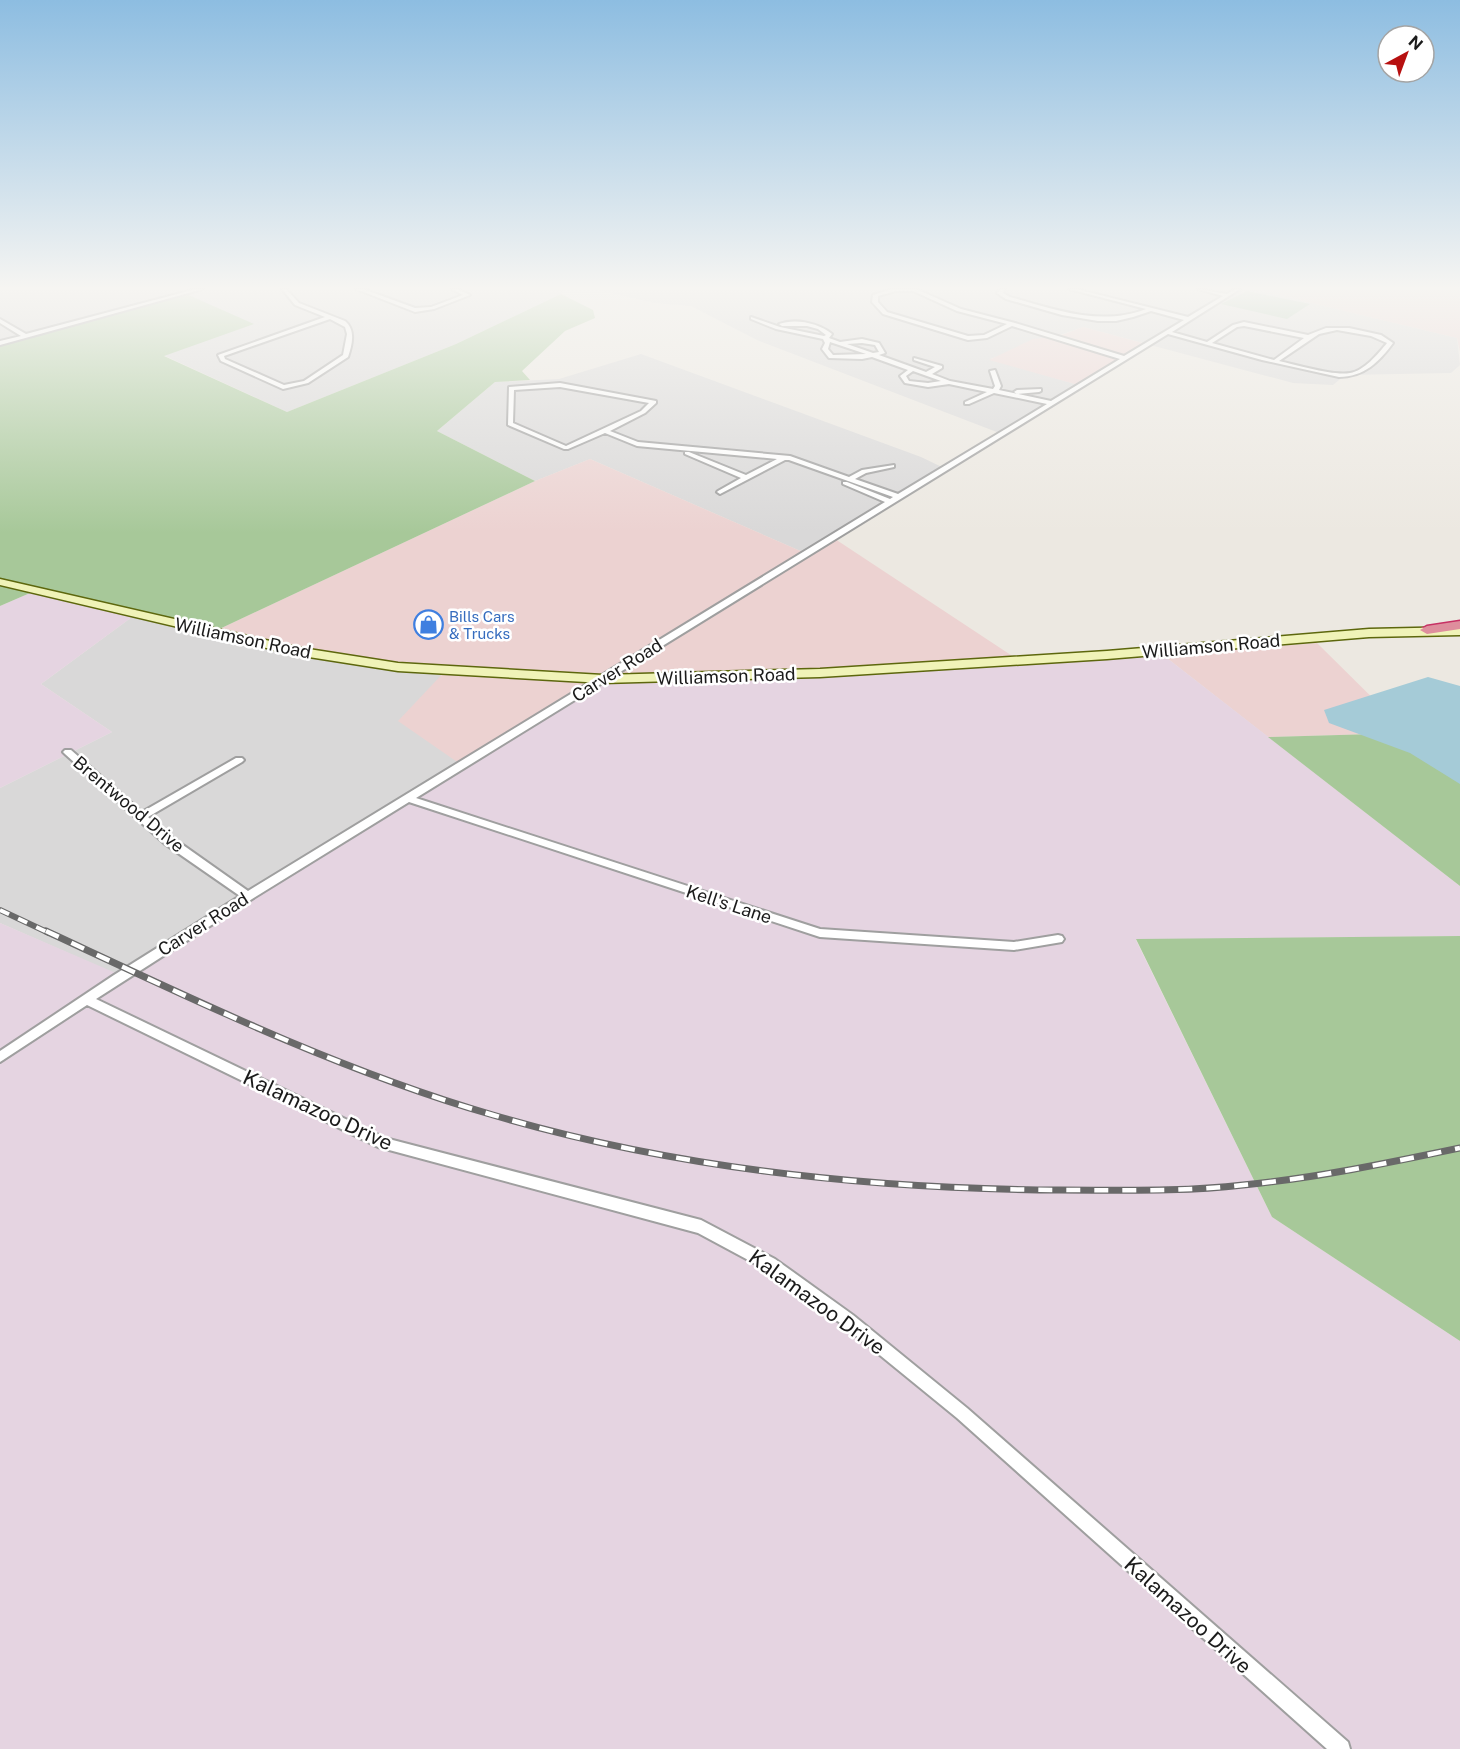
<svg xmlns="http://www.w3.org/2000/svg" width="1460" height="1749" viewBox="0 0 1460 1749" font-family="'Public Sans',sans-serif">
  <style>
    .residential { fill: #d9d8d8 }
    .commercial { fill: #ecd2d1 }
    .industrial { fill: #e5d4e1 }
    .forest { fill: #a7c899 }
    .cemetery { fill: #a4c3a9 }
    .water { fill: #a5cbd7 }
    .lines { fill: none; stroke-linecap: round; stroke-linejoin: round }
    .street-casing { stroke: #9f9f9f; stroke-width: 4 }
    .secondary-casing { stroke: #5d670d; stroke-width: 3 }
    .highway-casing { stroke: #c73164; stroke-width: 3 }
    .street { fill: #fff; fill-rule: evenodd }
    .secondary { fill: #f0f3b8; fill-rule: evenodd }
    .highway { fill: #de8e9d; fill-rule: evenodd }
    .rail-far1-casing { stroke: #696969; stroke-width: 6 }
    .rail-casing { stroke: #696969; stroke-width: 7 }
    .rail-far1 { stroke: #fff; stroke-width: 4; stroke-dasharray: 10; stroke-linecap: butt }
    .rail { stroke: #fff; stroke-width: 4.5; stroke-dasharray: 14; stroke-linecap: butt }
    .labels { text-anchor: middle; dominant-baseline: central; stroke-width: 5; stroke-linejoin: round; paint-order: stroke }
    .far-shop-label { font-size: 15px; fill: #366cbe; stroke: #fff; text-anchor: start }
    .street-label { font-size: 18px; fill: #1b1b1b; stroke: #fff }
    .near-street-label { font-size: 21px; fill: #1b1b1b; stroke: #fff }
  </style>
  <rect width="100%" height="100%" fill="#ece8e1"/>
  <path class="residential" d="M0 289H176L184 292 198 289H564L561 294 456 344 287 412 163 355 184 293 0 345Z
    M593 289H1253L1457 338 1460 365 1451 373 1345 375 1333 385 1293 383 1083 327 990 359 1082 386 1002 434 757 340 691 306 655 303Z
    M641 354 921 457 946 469 805 553 590 459 535 481 437 431 495 382 559 379Z
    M132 617 213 632 295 653 450 667 463 766 125 978 0 923V788L112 732 41 684Z"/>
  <path class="commercial" d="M1253 289H1460V352L1457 338Z
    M1083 327 1150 345 1082 386 989 360 1033 339 1059 336Z
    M590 459 805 553 832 537 1020 661 463 766 398 721 449 667 295 653 213 632 535 481Z
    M1317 643 1408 733 1268 737 1163 655Z"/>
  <path class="industrial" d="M37 590 132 617 41 684 112 732 0 788V606Z
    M1163 655 1460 886V936L1136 940 1272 1217 1460 1341V1749H0V923L125 977 601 680Z"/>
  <path class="forest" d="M184 293 254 324 164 356 287 412 456 344 561 294 593 310 595 318 565 331 522 371 530 380 495 382 437 431 535 481 213 632 132 617 37 590 0 606V345Z
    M1408 733 1460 778V886L1268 737Z
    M1460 936V1341L1272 1217 1136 939Z"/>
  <path class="cemetery" d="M1247 291 1310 304 1287 319 1221 304Z"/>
  <path class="water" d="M1428 677 1460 686V784L1410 753 1329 723 1324 710Z"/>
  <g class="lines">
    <defs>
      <path id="street" d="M196 289H203L0 345V341L21 336 0 323V319L26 334Z
        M282 289H286L299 303 345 321C356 330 352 345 348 357L308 383 283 389 221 361 218 355 325 317 295 305ZM330 319 345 327 347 334 343 355 304 381 284 385 225 359 224 356Z
        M356 289H363L415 308 431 307 463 295 452 289H457L470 295 434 309 415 312Z
        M892 289H916L961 309 1015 323 1124 356 1184 320 1151 311 1133 317 1116 321H1098L1062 315 1006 299 997 293 1001 289H1005L1003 293 1010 297C1055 309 1100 327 1146 309L1069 289H1076L1188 317 1223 296 1198 289 1227 294 1235 289H1240L1172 332 1207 342 1233 325 1244 322 1308 335 1326 328H1349L1381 335 1393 343C1379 362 1364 377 1339 377L1262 360 1168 334 416 798 820 929 1014 942 1058 935 1062 936 1064 939 1062 942 1014 950 820 937 409 802 252 899 96 999 385 1138 701 1220 775 1259 853 1315 967 1408 1348 1742 1350 1749H1327L957 1418 843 1325 765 1269 698 1233 378 1147 87 1005 0 1062V1051L114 975 240 896 165 844 65 754 63 752 65 750H71L142 812 236 758H242L244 760 242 762 148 817 173 838 248 891 885 502 843 484V482H847L890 499 893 497 789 460H785L720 494 717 492 718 491 741 478 685 454V452H689L746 475 777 459 637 446 605 433 568 449H564L508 425 509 387 560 383 656 401V403L645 413 610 431 638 442 790 456 849 477 862 470 894 465V467L866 473 855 479 898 494 1047 404 994 393 969 404H965V402L987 392 949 384 928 387 905 383 900 376 908 370 872 357 862 359 829 358 822 349 825 343 823 339 776 329 751 319V317L780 327 824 336 826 335 818 329 807 326H782L779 324C795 318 819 323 832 334L829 338 840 342 862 339 879 343 885 353 879 355 926 372 935 367 914 360V358L942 366V368L932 374 950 381 993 389 995 386 990 371 995 370 1001 386 999 390 1051 401 1120 359 1012 326 987 338 968 340 883 314 872 302 873 295ZM896 291H913L957 311 1007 324 984 335 968 336 887 312 878 302V296ZM1244 326 1304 338 1274 360 1212 343 1237 327ZM1337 330 1371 336 1387 343C1378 354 1364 371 1350 373 1333 376 1297 365 1279 361L1319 334ZM830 342 866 354 833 355 828 349ZM862 343 875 345 879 352 873 353 847 344ZM913 371 941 381 928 383 909 381 906 376ZM560 387 649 403 641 411 566 446 513 423 514 390Z
        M1041 389V391L1039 392 1017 394 1014 392 1017 390Z"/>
      <path id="secondary" d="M0 579 296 647 398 663 603 675 820 669 1107 651 1369 629 1460 627V635L1369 637 1107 659 820 677 603 683 398 671 296 655 0 585Z"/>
      <path id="highway" d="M1460 621V629L1427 634 1420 630 1427 626Z"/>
    </defs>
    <use href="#street" class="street-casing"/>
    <use href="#secondary" class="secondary-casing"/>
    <use href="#highway" class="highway-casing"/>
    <use href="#street" class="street"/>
    <use href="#secondary" class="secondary"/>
    <use href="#highway" class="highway"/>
    <defs>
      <path id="rail-far1" d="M0 910 49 933"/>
      <path id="rail" d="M46 931C192 999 338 1070 493 1115 677 1169 869 1189 1060 1190 1121 1190 1182 1192 1243 1185 1316 1178 1388 1163 1460 1148"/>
    </defs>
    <use href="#rail-far1" class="rail-far1-casing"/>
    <use href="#rail" class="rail-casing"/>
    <use href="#rail-far1" class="rail-far1"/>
    <use href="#rail" class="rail"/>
  </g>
  <linearGradient id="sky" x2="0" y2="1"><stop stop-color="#8dbde1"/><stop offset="0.54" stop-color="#f6f5f2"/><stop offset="1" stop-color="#f6f5f2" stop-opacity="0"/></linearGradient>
  <rect width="1460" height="533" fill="url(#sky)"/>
  <defs>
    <symbol id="shop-ring" viewBox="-11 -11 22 22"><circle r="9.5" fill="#fff" stroke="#3f7fe0" stroke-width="1.5"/><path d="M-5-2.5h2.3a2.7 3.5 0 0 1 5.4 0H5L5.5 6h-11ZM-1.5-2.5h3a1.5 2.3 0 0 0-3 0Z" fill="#3f7fe0"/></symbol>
  </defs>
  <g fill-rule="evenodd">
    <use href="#shop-ring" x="412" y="608" width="33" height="33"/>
  </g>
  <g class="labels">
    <g class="far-shop-label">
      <text x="449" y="616">Bills Cars<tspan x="449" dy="17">&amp; Trucks</tspan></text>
    </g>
    <g class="street-label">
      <text transform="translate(243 638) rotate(12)">Williamson Road</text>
      <text transform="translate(1211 646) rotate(-5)">Williamson Road</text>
      <text transform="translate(617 670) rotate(-32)">Carver Road</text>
      <text transform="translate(726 676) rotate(-2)">Williamson Road</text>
      <text transform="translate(129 804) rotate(40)">Brentwood Drive</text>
      <text transform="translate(729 904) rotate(18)">Kell's Lane</text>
      <text transform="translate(203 924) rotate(-32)">Carver Road</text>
    </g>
    <g class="near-street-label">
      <text transform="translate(318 1110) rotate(25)">Kalamazoo Drive</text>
      <text transform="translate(817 1302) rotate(36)">Kalamazoo Drive</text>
      <text transform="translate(1188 1615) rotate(42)">Kalamazoo Drive</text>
    </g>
  </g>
  <g transform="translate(1406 54) rotate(41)"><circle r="28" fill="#ffffff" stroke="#a4a4a4" stroke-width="1.5"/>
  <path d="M0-4.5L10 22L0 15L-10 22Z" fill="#b71010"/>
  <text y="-9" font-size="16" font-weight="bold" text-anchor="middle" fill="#1b1b1b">N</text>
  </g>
</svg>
